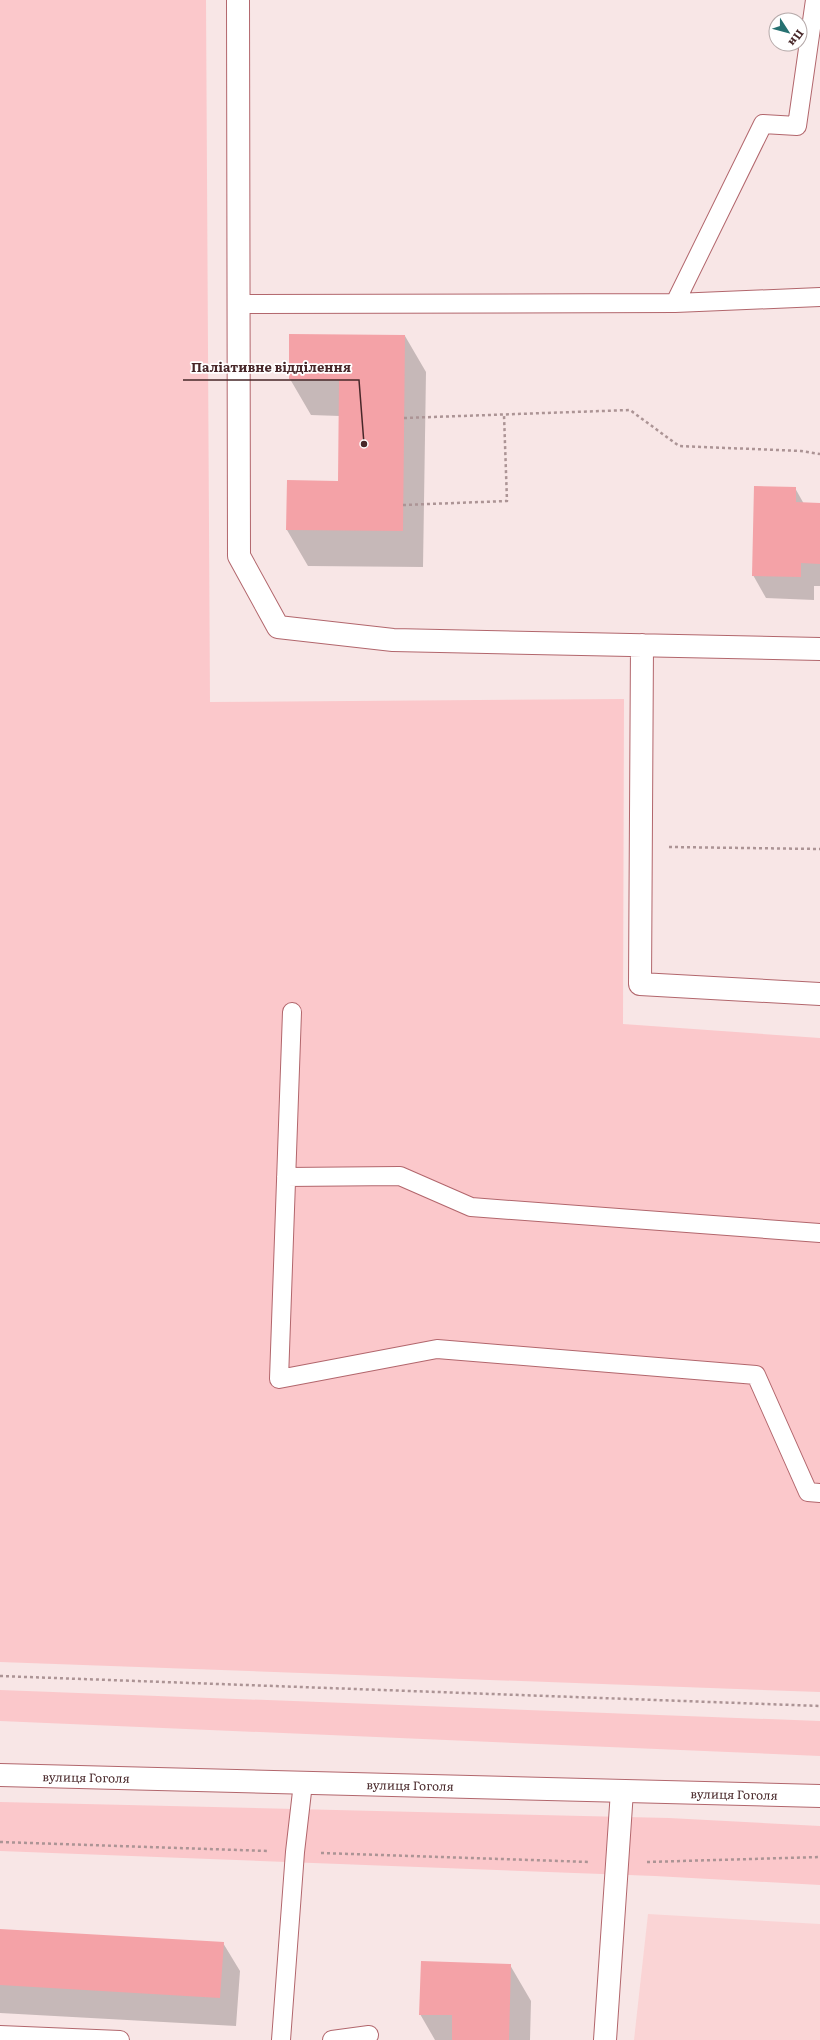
<svg xmlns="http://www.w3.org/2000/svg" width="820" height="2040" viewBox="0 0 820 2040" font-family="Literata,serif">
  <style>
    .built { fill: #fad4d5 }
    .green { fill: #fbc8cb }
    .shadow { fill: #0003 }
    .building { fill: #f4a2a7 }
    .lines { fill: none; stroke-linecap: round; stroke-linejoin: round }
    .service-casing { stroke: #b2666c; stroke-width: 20 }
    .minor-casing { stroke: #b2666c; stroke-width: 24 }
    .tertiary-casing { stroke: #b2666c; stroke-width: 24 }
    .path { stroke: #ac9495; stroke-width: 2.5; stroke-dasharray: 3 3; stroke-linecap: butt }
    .service { stroke: #fff; stroke-width: 18 }
    .minor { stroke: #fff; stroke-width: 22 }
    .tertiary { stroke: #fff; stroke-width: 22 }
    .labels { text-anchor: middle; dominant-baseline: central; stroke-width: 3.5; stroke-linejoin: round; paint-order: stroke }
    .street-label { font-size: 12px; fill: #472729; stroke: #fff }
    .leader { fill: none; stroke: #472729; stroke-width: 1.5 }
    .callout-dot { fill: #472729; stroke: #fff; stroke-width: 1.5 }
    .callout-label { font-size: 13px; text-anchor: middle; font-weight: bold; fill: #472729; stroke: #fff; stroke-width: 3.5; stroke-linejoin: round; paint-order: stroke }
  </style>
  <rect width="100%" height="100%" fill="#f8e6e6"/>
  <path class="built" d="M648 1914 820 1924V2040H634Z"/>
  <path class="green" d="M0 0H206L210 702 624 699 623 1024 820 1038V1692L0 1662Z
    M0 1690 820 1721V1756L0 1721Z
    M0 1802 669 1818 820 1826V1885L655 1876 0 1851Z"/>
  <path class="shadow" d="M405 336 426 372 423 567 308 566 287 530 339 482 340 416 311 415 290 379Z
    M795 488 804 504H820V586H814V600L766 598 753 575Z
    M0 1930 223 1943 240 1971 236 2026 0 2013Z
    M510 1965 531 2001 530 2040H435L420 2014Z"/>
  <path class="building" d="M289 334 405 335 403 531 286 530 287 480 338 481 339 380 289 379Z
    M754 486 796 487V502L820 503V564L801 563V577L752 576Z
    M0 1929 224 1942 220 1998 0 1985Z
    M421 1961 511 1964 509 2040H452V2015H419Z"/>
  <g class="lines">
    <defs>
      <path id="service" d="M675 303 820 297
        M238 304 675 303 763 124 797 126 815 0
        M292 1012 279 1379 437 1349 756 1375 808 1492 820 1493
        M286 1177 400 1176 471 1207 820 1233
        M0 2035 120 2040
        M281 2040 295 1852 303 1783
        M332 2040 369 2035"/>
      <path id="minor" d="M238 0 239 556 278 627 393 640 820 649
        M642 645 640 984 820 994
        M605 2040 622 1791"/>
      <path id="tertiary" d="M0 1775 820 1796"/>
    </defs>
    <use href="#service" class="service-casing"/>
    <use href="#minor" class="minor-casing"/>
    <use href="#tertiary" class="tertiary-casing"/>
    <path class="path" d="M404 418 630 410 679 446 801 451 820 454
      M403 505 507 501 504 415
      M669 847 820 849
      M0 1676 820 1706
      M0 1842 268 1851
      M321 1853 590 1862
      M647 1862 820 1857"/>
    <use href="#service" class="service"/>
    <use href="#minor" class="minor"/>
    <use href="#tertiary" class="tertiary"/>
  </g>
  <g class="labels">
    <g class="street-label">
      <text transform="translate(86 1777) rotate(1)">вулиця Гоголя</text>
      <text transform="translate(410 1785) rotate(1)">вулиця Гоголя</text>
      <text transform="translate(734 1794) rotate(1)">вулиця Гоголя</text>
    </g>
  </g>
  <path class="leader" d="M364 444L359 380H183"/>
  <circle class="callout-dot" cx="364" cy="444" r="4"/>
  <g class="callout-label">
    <text x="271" y="372">Паліативне відділення</text>
  </g>
  <g transform="translate(788 32) rotate(126)"><circle r="19" fill="#ffffff" stroke="#b5a9a9"/>
  <path d="M0-3L7 15L0 10L-7 15Z" fill="#267171"/>
  <text y="-6" font-size="11" font-weight="bold" text-anchor="middle" fill="#472729">Пн</text>
  </g>
</svg>
